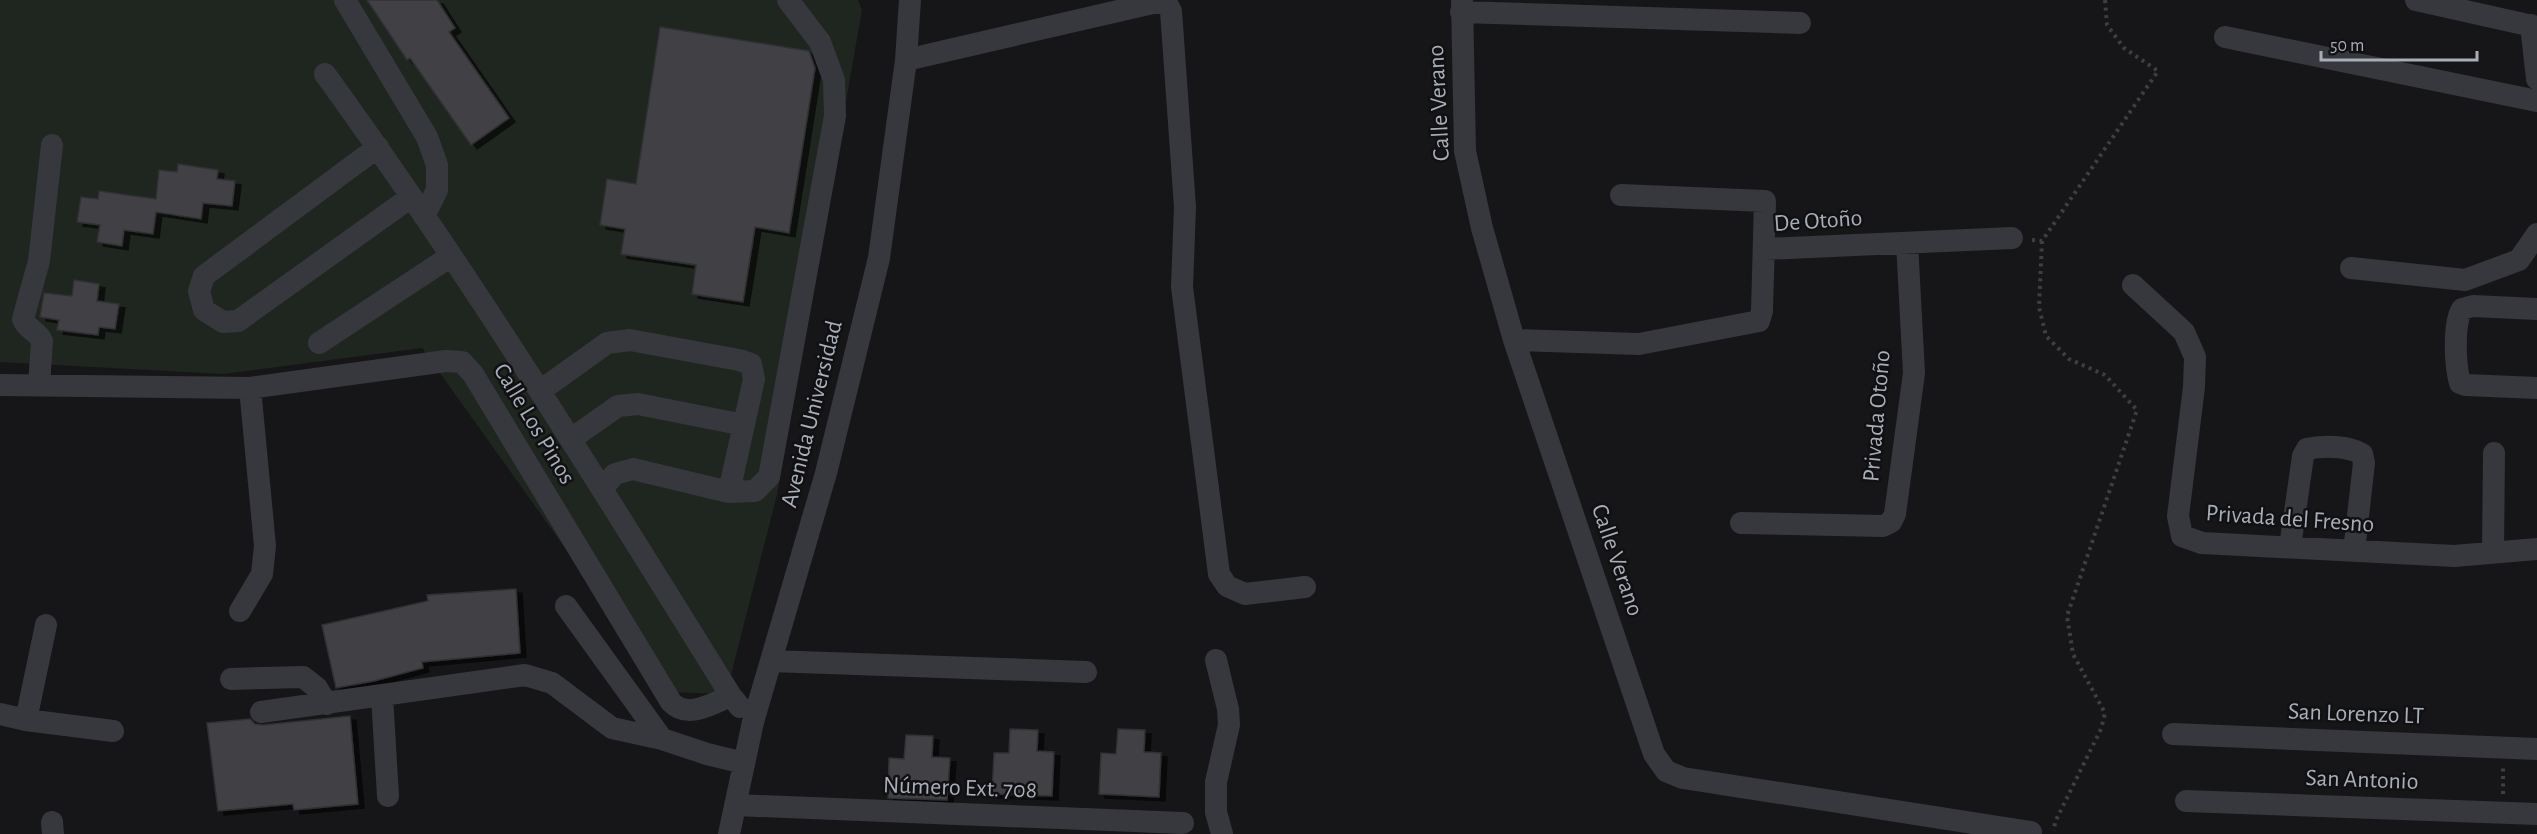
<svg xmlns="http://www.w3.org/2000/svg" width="2537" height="834" viewBox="0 0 2537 834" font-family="'Alegreya Sans',sans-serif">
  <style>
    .green { fill: #1e261f }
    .building { fill: #404145; stroke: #303034; stroke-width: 1.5; filter: url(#shadow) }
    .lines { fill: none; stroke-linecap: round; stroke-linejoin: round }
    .path { stroke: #3d3f44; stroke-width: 4; stroke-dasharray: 3 4.5; stroke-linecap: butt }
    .minor { stroke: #37383d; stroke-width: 22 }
    .labels { text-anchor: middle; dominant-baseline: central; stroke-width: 5; stroke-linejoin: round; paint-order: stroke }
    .street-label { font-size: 24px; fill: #a8adb8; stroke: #111113 }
  </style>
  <defs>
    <filter id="shadow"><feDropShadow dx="6" dy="4" stdDeviation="0" flood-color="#0009"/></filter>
  </defs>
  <rect width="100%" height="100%" fill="#161618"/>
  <path class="green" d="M0 0H858L862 10 777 495 726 694 668 692 422 348 223 374 0 362Z"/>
  <path class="building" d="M367 0H437L455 28 449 32 509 118 471 145 410 58 407 60Z
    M660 27 809 51 815 68 789 233 755 227 743 302 692 294 696 265 621 254 625 229 600 225 607 179 636 184Z
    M178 164 218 170 217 179 235 181 232 206 203 203 201 219 156 212 153 234 124 230 122 246 97 242 100 225 77 222 81 197 98 199 99 191 156 199 159 170 177 172Z
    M74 280 99 284 97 301 119 304 115 329 99 327 98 335 57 330 59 320 40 317 44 293 72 296Z
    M516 589 520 653 422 662 423 668 374 681 336 688 322 625 428 601 427 595Z
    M350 716 358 804 294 810 293 804 218 811 207 723 250 719 255 724 263 725Z
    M1010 729 1038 730 1037 751 1054 752 1052 796 992 794 994 753H1009Z
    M1118 729 1145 730 1144 752 1161 753 1159 797 1099 794 1101 753 1116 754Z
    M906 735 933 736 932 757 950 758 947 800 888 798 889 758 904 759Z"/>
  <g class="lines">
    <path class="path" d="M2032 240 2042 241 2158 71 2124 48 2107 25 2105 0
      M2042 241 2039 307 2046 336 2069 359 2105 375 2137 410 2067 616 2073 654 2105 713 2101 729 2055 822 2054 831
      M2503 794V768"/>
    <path class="minor" d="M345 0 427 137 437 165V190L424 216
      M1462 0 1465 151 1482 228 1514 340 1654 754 1666 771 1683 778 2031 832
      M2416 0 2537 27
      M1461 12 1800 23
      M2531 25 2537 79
      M2225 37 2537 101
      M906 60 1157 2 1167 4 1171 11 1185 207 1182 287 1219 574 1227 586 1245 594 1305 587
      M325 74C470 274 600 485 731 696L740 707
      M378 147 204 276 199 291 204 310 223 322 238 321 411 197
      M1765 249 2012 238
      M2351 268 2465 280 2519 260 2537 234
      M2133 285 2184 332 2195 357 2194 387 2178 516 2182 536 2202 543 2454 556 2537 549
      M2537 309 2473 306 2462 309C2453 325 2455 365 2460 383L2466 385 2537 388
      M1514 340 1639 344 1759 321 1762 311 1765 201 1621 195
      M319 343 451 256
      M0 385 250 388 446 361 462 362 473 374 671 702C688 720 712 703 731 696
      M39 385 42 341C38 331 26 329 23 319L39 261 52 145
      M540 391 607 343 630 340 739 360 751 364 754 379 729 492
      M571 439 618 406 638 404 744 425
      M603 487 615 474 633 469 729 492 755 491 769 477 835 116 834 80 820 42 788 0
      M1741 523 1883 526 1891 522 1895 514 1914 373 1907 243
      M2290 547 2303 456 2307 449C2323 445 2349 446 2362 454L2364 463 2354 551
      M2493 552 2494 453
      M566 606 662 739
      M240 611 262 574 265 546 250 388
      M1216 660 1228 709 1229 725 1216 782V812L1222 834
      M771 661 1086 672
      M231 679 303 677 317 688 327 704
      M382 696 388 796
      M261 712 525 675 552 683 612 728 662 739 707 754 744 763
      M0 714 26 720 113 731
      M26 720 46 625
      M2173 734 2537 749
      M2186 801 2537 814
      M735 805 1183 823
      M52 822 53 834
      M729 834 753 722 826 473 879 258 906 60 910 0"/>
  </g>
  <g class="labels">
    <g class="street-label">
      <text transform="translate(1439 103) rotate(-93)">Calle Verano</text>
      <text transform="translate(1818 221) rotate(-4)">De Otoño</text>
      <text transform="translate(812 414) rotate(-76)">Avenida Universidad</text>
      <text transform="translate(1877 416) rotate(-85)">Privada Otoño</text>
      <text transform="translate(534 424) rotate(59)">Calle Los Pinos</text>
      <text transform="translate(2290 519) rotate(4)">Privada del Fresno</text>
      <text transform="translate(1617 560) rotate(71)">Calle Verano</text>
      <text transform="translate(2356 714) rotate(2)">San Lorenzo LT</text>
      <text transform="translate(2362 780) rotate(2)">San Antonio</text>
      <text transform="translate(960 788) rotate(2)">Número Ext. 708</text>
    </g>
  </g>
  <path d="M2321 51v9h156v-9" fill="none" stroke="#a8adb8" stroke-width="3"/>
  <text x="2330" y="51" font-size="18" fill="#a8adb8" stroke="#111113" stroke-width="4.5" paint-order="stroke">50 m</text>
</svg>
